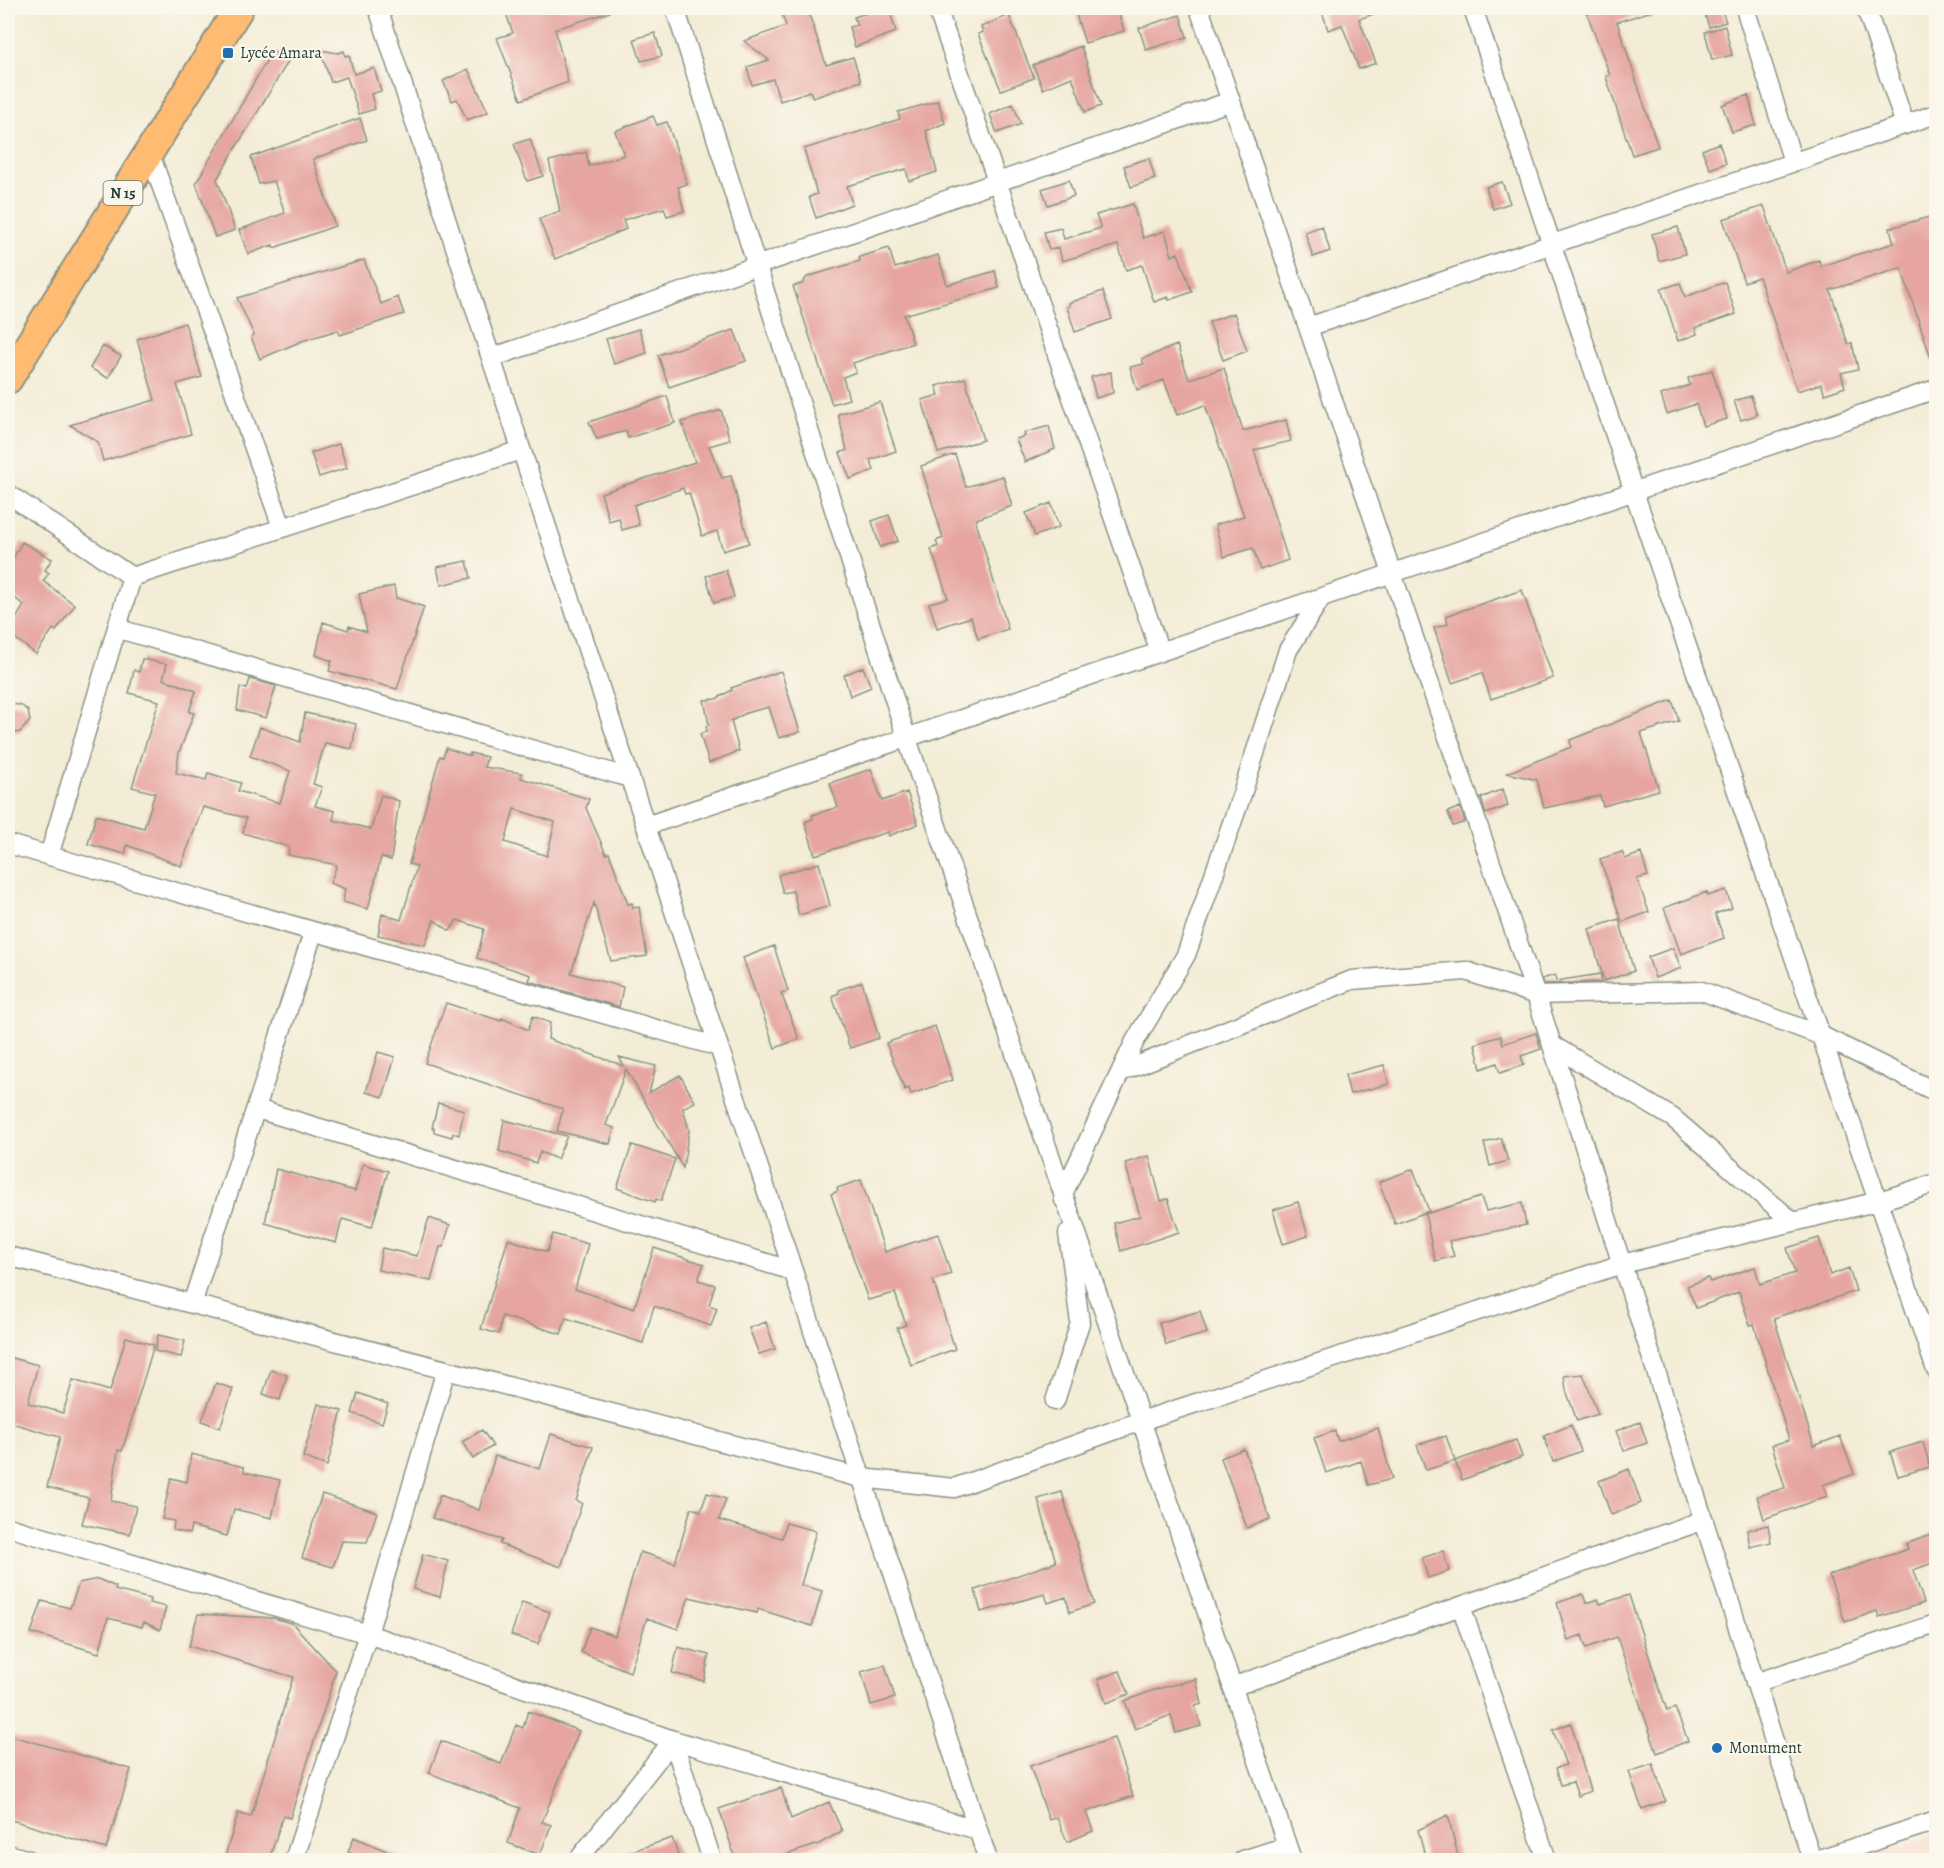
<svg xmlns="http://www.w3.org/2000/svg" width="1944" height="1868" viewBox="0 0 1944 1868" font-family="Alegreya,serif">
  <style>
    .built { fill: #f6d2c4 }
    .building { fill: #e6a5a0; fill-rule: evenodd }
    .lines { fill: none; stroke-linecap: round; stroke-linejoin: round }
    .street-casing { stroke: #899485; stroke-width: 21 }
    .primary-casing { stroke: #899485; stroke-width: 32 }
    .street { stroke: #fff; stroke-width: 18 }
    .primary { stroke: #ffbb71; stroke-width: 28 }
    .poi-dot { fill: #1f6fb2; stroke: #fbf7ec; stroke-width: 2 }
    .labels { text-anchor: middle; dominant-baseline: central; stroke-width: 4.5; stroke-linejoin: round; paint-order: stroke }
    .shield { fill: #fbf7ec; stroke: #61756b; stroke-width: 1.5 }
    .shield-label { font-size: 15px; font-weight: bold; fill: #1f3d34 }
    .poi-label { font-size: 16px; fill: #1f3d34; stroke: #fbf7ec; text-anchor: start }
  </style>
  <rect width="100%" height="100%" fill="#fbf7ec"/>
  <filter id="ink" filterUnits="userSpaceOnUse"><feTurbulence type="fractalNoise" baseFrequency=".0167" numOctaves="2"/><feDisplacementMap in="SourceGraphic" scale="12" xChannelSelector="R" yChannelSelector="G"/><feConvolveMatrix kernelMatrix="1 2 1 2 8 2 1 2 1" color-interpolation-filters="sRGB"/></filter>
  <filter id="wash" filterUnits="userSpaceOnUse"><feTurbulence type="fractalNoise" baseFrequency=".008" numOctaves="4" result="noise"/><feDisplacementMap in="SourceGraphic" scale="24" xChannelSelector="R" yChannelSelector="G"/><feGaussianBlur stdDeviation="1.35" result="paint"/><feColorMatrix in="noise" values="0 0 0 0 0 0 0 0 0 0 0 0 0 0 0 0 0 1.4 0 .05"/><feComposite in="paint" operator="in"/></filter>
  <g filter="url(#wash)">
    <rect width="100%" height="100%" fill="#f3ecd6"/>
    <path class="built" d="M1936 1835V1860H1851Z"/>
    <g id="blocks">
      <path class="building" d="M504 8H609L610 12 555 29 568 82 521 100 497 38 513 33Z
        M803 8H807L826 65 853 57 861 81 813 98 810 91 780 101 773 79 752 85 747 67 769 60 744 41 786 26 782 14Z
        M883 8H889L896 32 855 47 849 27 857 25 854 17Z
        M1074 8H1117L1124 31 1085 43Z
        M1321 8H1384L1385 10 1359 19 1376 63 1359 69 1342 25 1328 30Z
        M1585 8H1651L1652 11 1617 22 1658 147 1632 155 1606 77 1610 75Z
        M1703 8H1721L1726 22 1709 27Z
        M1009 15 1034 78 1001 90 978 34 983 32 981 27Z
        M1180 15 1187 37 1146 50 1139 28Z
        M1725 26 1732 55 1712 60 1705 32Z
        M655 33 662 56 641 61 634 39Z
        M1081 46 1101 106 1085 112 1072 77 1043 89 1033 65Z
        M320 50 338 53 344 51 345 56 349 55 354 74 374 68 381 91 371 94 375 109 359 114 347 77 331 82Z
        M272 51 289 60 217 179 235 230 215 237 196 183Z
        M468 69 488 112 467 120 457 99 452 101 443 81Z
        M1748 95 1756 125 1732 132 1722 105Z
        M938 101 945 123 926 131 937 172 909 181 906 169 847 186 852 204 816 218 809 197 817 194 804 149 900 119 898 112Z
        M1013 104 1021 124 997 133 990 114Z
        M653 116 657 125 667 122 678 154 687 184 678 187 684 211 667 216 664 208 623 220 626 229 555 259 539 219 560 211 549 161 586 152 589 166 624 155 615 131Z
        M360 118 367 140 313 159 335 226 274 248 273 245 248 254 239 230 285 213 274 181 259 184 251 157Z
        M530 139 543 176 527 181 514 144Z
        M1719 143 1726 163 1710 169 1702 150Z
        M1149 158 1155 179 1131 187 1124 166Z
        M1069 180 1074 196 1048 205 1042 189Z
        M1502 182 1510 203 1493 209 1486 187Z
        M1133 204 1143 238 1165 231 1172 256 1178 253 1192 292 1169 300 1168 297 1154 302 1142 265 1126 270 1118 245 1062 261 1059 248 1049 250 1044 232 1061 228 1064 239 1101 228 1096 215Z
        M1764 206 1786 272 1819 260 1821 266 1894 243 1890 228 1936 215V363L1933 364 1901 268 1830 290 1848 344 1852 343 1858 369 1841 373 1845 387 1825 394 1821 384 1797 391 1759 277 1744 282 1723 219Z
        M1322 226 1330 251 1313 257 1305 232Z
        M1678 227 1685 254 1659 261 1652 234Z
        M889 248 895 268 938 255 947 285 995 271 999 288 904 315 913 343 853 363 856 372 843 377 849 399 832 404 793 286 802 284 807 277 860 261 859 257Z
        M364 260 381 304 398 297 404 314 340 335 338 330 302 341 260 359 251 337 254 335 237 298Z
        M1725 282 1736 314 1695 328 1697 334 1678 341 1661 289 1680 283 1685 297Z
        M1103 291 1112 319 1075 332 1067 307 1070 306 1069 303Z
        M1234 313 1247 351 1223 360 1209 322Z
        M185 323 202 377 177 384 191 434 103 461 98 442 70 425 155 400 137 339Z
        M639 329 647 353 614 364 606 339Z
        M734 330 746 361 669 387 658 355Z
        M1177 345 1189 379 1224 368 1243 431 1286 420 1291 441 1254 450 1288 560 1260 570 1253 548 1224 557 1215 525 1244 516 1205 405 1177 415 1164 380 1137 390 1130 367 1144 364 1142 359Z
        M103 346 121 356 108 378 90 368Z
        M1712 370 1727 419 1703 426 1696 404 1667 414 1661 395 1690 385 1688 378Z
        M1111 372 1113 393 1096 398 1091 377Z
        M965 378 983 440 938 453 922 400 939 395 936 386Z
        M667 396 675 423 628 438 626 431 597 439 589 422Z
        M1751 396 1757 415 1741 420 1734 401Z
        M880 402 896 451 870 460 874 470 850 479 840 453 847 450 838 414Z
        M721 410 730 440 709 446 722 478 731 476 749 543 723 551 717 531 702 536 689 493 685 494 683 488 634 505 639 525 622 530 619 518 609 521 601 493 695 462 682 422Z
        M1049 426 1055 449 1025 462 1016 439 1025 436 1024 433Z
        M339 444 347 468 319 477 311 453Z
        M955 454 966 487 1003 476 1012 506 977 519 976 522 1008 629 978 639 971 617 937 628 929 603 948 598 931 549 938 546 936 541 943 538 921 466Z
        M1051 503 1059 527 1035 536 1026 513Z
        M889 515 898 541 880 547 872 521Z
        M22 542 52 559 45 570 49 573 43 581 75 605 56 631 53 629 36 654 8 633 24 605 8 593V568Z
        M467 561 471 578 441 585 437 567Z
        M726 570 734 597 714 603 706 576Z
        M394 586 396 598 424 607 397 689 329 671 332 661 316 655 323 622 348 630 349 626 367 632 359 594Z
        M1522 590 1553 678 1491 699 1482 673 1452 683 1434 628 1448 624 1446 616Z
        M142 659 167 664 163 679 196 691 189 712 194 713 179 753 176 773 206 780 208 773 241 783 238 791 280 803 290 771 250 756 260 727 300 742 305 713 356 724 352 749 325 743 313 784 322 787 315 806 335 811 333 820 371 829 381 795 399 801 391 860 381 857 368 909 343 902 345 889 330 883 337 865 288 855 289 847 243 833 246 818 203 807 181 866 127 845 125 854 88 844 96 815 144 828 155 793 132 787 159 701 129 693 134 670 139 672Z
        M863 667 871 687 850 696 844 675Z
        M781 671 800 732 779 738 769 707 746 713 731 721 739 751 709 763 700 734 707 731 706 726 709 725 704 700 716 699 732 690 731 688Z
        M250 679 276 686 266 718 237 710 240 687 247 689Z
        M1672 700 1679 721 1641 733 1659 790 1603 806 1600 796 1544 808 1537 780 1507 773 1571 747 1570 740Z
        M8 704 21 705 28 711 30 721 20 732 8 734Z
        M446 748 470 756V753L487 757 484 767 522 773 521 778 589 799 586 808 606 854 609 853 628 904 632 903 633 908 639 907 647 956 611 961 594 903 571 973 623 987 619 1007 529 981 531 975 477 958 484 929 457 920 450 931 434 920 425 945 378 935 382 914 401 920 417 866 409 864 440 756 443 757ZM514 809 555 822 547 856 505 842Z
        M871 769 882 801 907 792 918 824 889 836 888 832 815 855 805 822 813 819 812 815 838 807 830 783Z
        M1503 789 1508 806 1486 814 1481 798Z
        M1460 807 1465 822 1453 826 1448 812Z
        M1622 852 1625 859 1641 853 1648 876 1637 879 1649 912 1622 922 1600 859Z
        M819 863 830 906 799 915 793 891 783 893 778 875Z
        M1726 890 1732 908 1715 914 1724 938 1681 954 1664 908 1707 892 1708 896Z
        M1619 919 1634 971 1604 981 1589 929Z
        M774 946 788 991 781 993 799 1039 775 1048 743 958Z
        M1673 948 1681 968 1655 978 1648 957Z
        M1601 974V982L1544 984 1542 979 1555 975 1556 981Z
        M862 982 879 1038 850 1048 832 996 839 993 838 990Z
        M446 1003 501 1021 502 1018 528 1030 533 1016 550 1023 548 1039 624 1066 619 1057 656 1066 649 1093 680 1075 695 1102 683 1108 689 1130 683 1168 626 1069 606 1125 614 1128 610 1144 557 1131 563 1109 425 1063Z
        M935 1026 953 1080 911 1094 909 1088 905 1090 886 1043Z
        M1536 1033 1541 1049 1521 1056 1524 1065 1500 1073 1497 1063 1481 1069 1475 1044 1501 1036 1503 1044Z
        M378 1052 395 1057 383 1097 366 1092Z
        M1384 1065 1389 1084 1350 1094 1345 1075Z
        M438 1103 464 1110 459 1135 453 1133 452 1137 434 1132V1128H432Z
        M504 1120 567 1136 557 1159 540 1152 536 1163 499 1151Z
        M1501 1138 1508 1161 1490 1166 1484 1143Z
        M632 1145 675 1159 661 1201 656 1199 655 1202 617 1188Z
        M1149 1156 1161 1201 1168 1199 1179 1232 1121 1251 1114 1223 1140 1216 1125 1163Z
        M363 1164 388 1171 372 1227 342 1219 336 1243 265 1223 276 1169 355 1191Z
        M1413 1169 1429 1211 1395 1224 1379 1182Z
        M861 1180 885 1252 938 1234 951 1274 933 1280 955 1349 911 1365 897 1328 906 1325 895 1293 868 1300 831 1194 838 1191 837 1188Z
        M1481 1197 1486 1211 1522 1203 1526 1225 1449 1241 1454 1256 1435 1261 1425 1214Z
        M1298 1202 1308 1236 1283 1244 1273 1210Z
        M429 1218 450 1225 443 1247H440L431 1281 378 1270 382 1248 417 1256Z
        M553 1234 588 1244 575 1289 634 1309 654 1248 704 1264 698 1280 715 1285 709 1305 717 1308 711 1326 654 1306 643 1343 566 1318 561 1334 502 1316 499 1334 481 1329 508 1239 547 1252Z
        M1819 1238 1830 1275 1849 1268 1856 1291 1774 1318 1814 1446 1840 1436 1854 1474 1823 1485 1827 1496 1764 1519 1757 1496 1785 1488 1772 1445 1789 1440 1754 1324 1750 1325 1739 1292 1696 1308 1687 1286 1708 1278 1710 1282 1755 1267 1760 1284 1795 1273 1787 1248Z
        M1200 1311 1207 1333 1166 1345 1159 1323Z
        M766 1322 775 1349 759 1354 749 1328Z
        M158 1335 185 1341 181 1357 155 1351Z
        M126 1337 154 1345 122 1451 118 1450 111 1501 136 1506 130 1534 82 1524 89 1498 47 1487 60 1437 8 1422V1375L12 1358 38 1365 28 1403 63 1413 73 1380 110 1391Z
        M271 1370 287 1375 280 1400 263 1394Z
        M1583 1374 1598 1414 1577 1421 1566 1390 1564 1376Z
        M216 1383 233 1389 220 1428 202 1421Z
        M358 1393 388 1404 382 1423 352 1413Z
        M318 1404 342 1411 327 1466 303 1457Z
        M1640 1422 1647 1443 1624 1451 1616 1431Z
        M1571 1425 1581 1451 1553 1462 1544 1436Z
        M1378 1428 1392 1479 1368 1485 1361 1461 1326 1473 1314 1438 1335 1431 1338 1441Z
        M482 1430 493 1446 473 1459 462 1442Z
        M551 1434 593 1447 576 1501 582 1503 561 1567 500 1544 502 1540 432 1518 440 1495 479 1510 495 1456 540 1469Z
        M1446 1436 1455 1461 1426 1470 1417 1445Z
        M1516 1440 1522 1457 1462 1480 1455 1461Z
        M1923 1442 1930 1467 1898 1476 1890 1452Z
        M1244 1449 1270 1519 1247 1528 1221 1458Z
        M191 1454 244 1467V1472L280 1480 272 1518 234 1509 227 1536 191 1526 189 1534 173 1530 174 1521 162 1519 171 1478 187 1482Z
        M1629 1469 1641 1503 1611 1515 1599 1481Z
        M1062 1492 1094 1604 1070 1612 1066 1597 1048 1603 1045 1594 981 1612 975 1590 1056 1562 1038 1499Z
        M707 1493 726 1499 719 1520 782 1538 786 1523 816 1531 801 1585 822 1591 812 1626 758 1609 757 1613 689 1597 678 1629 647 1618 630 1672 581 1652 590 1627 615 1636 640 1552 675 1563 691 1508 701 1511Z
        M322 1494 377 1512 367 1542 342 1541 333 1567 302 1558Z
        M1768 1525 1771 1542 1750 1547 1747 1530Z
        M1936 1533V1562L1913 1570 1924 1603 1879 1617 1877 1611 1845 1622 1829 1575 1908 1549 1906 1544Z
        M1443 1551 1449 1571 1428 1578 1422 1558Z
        M423 1554 448 1561 440 1597 413 1589Z
        M98 1579 116 1587 115 1590 150 1599 149 1603 166 1607 160 1630 144 1622 142 1627 108 1618 99 1653 31 1633 42 1601 70 1608 79 1583Z
        M1583 1594 1586 1603 1598 1599 1600 1604 1629 1595 1667 1711 1675 1708 1688 1741 1657 1753 1617 1637 1586 1648 1582 1635 1568 1640 1557 1603Z
        M522 1602 550 1612 538 1644 511 1635Z
        M198 1614 274 1618 293 1624 336 1671 290 1818 283 1816 269 1860H224L238 1813 251 1817 293 1677 189 1646Z
        M678 1647 709 1655 704 1681 672 1673Z
        M885 1665 895 1698 871 1705 861 1672Z
        M1120 1671 1129 1694 1106 1703 1098 1679Z
        M1196 1679 1202 1704 1195 1706 1201 1726 1176 1733 1171 1715 1135 1729 1125 1701 1157 1689Z
        M528 1711 579 1731 542 1822 551 1825 540 1855 508 1843 520 1808 429 1773 441 1741 501 1764 516 1725 523 1728Z
        M1571 1723 1590 1791 1578 1796 1573 1782 1561 1785 1556 1768 1566 1765 1553 1730Z
        M8 1735 131 1769 106 1849 8 1819Z
        M1114 1738 1133 1796 1086 1812 1093 1831 1067 1842 1057 1817 1049 1820 1030 1766Z
        M1653 1764 1665 1801 1642 1809 1629 1772Z
        M781 1788 791 1819 829 1802 842 1831 819 1844 770 1860H736L719 1809Z
        M1448 1815 1459 1860H1426L1418 1830Z
        M354 1837 408 1860H366L348 1852Z
        M672 1838 680 1860H614V1857Z"/>
    </g>
  </g>
  <g filter="url(#ink)">
    <use href="#blocks" fill-opacity="0" stroke="#899485" stroke-width="1.5"/>
    <g class="lines">
      <defs>
        <path id="street" d="M378 8 491 358 988 1860
          M675 8 906 736 1292 1860
          M937 8 1160 652
          M1199 8 1536 995 1812 1860
          M1473 8 1634 492 1936 1370
          M1745 8 1793 162
          M1866 8 1905 125
          M149 151 282 527
          M1308 327 1936 114
          M491 358 1231 101
          M8 494 132 577 521 450
          M119 629 630 778
          M646 826 1936 389
          M8 844 719 1047
          M49 856 132 577
          M1552 1045 1673 1118 1793 1222
          M1121 1072 1352 980 1466 971 1536 995 1702 991 1822 1036 1936 1092
          M257 1109 793 1271
          M1064 1200 1063 1194 1135 1041 1186 955 1242 794 1288 650 1321 598
          M8 1256 861 1478 954 1488 1141 1421 1622 1264 1879 1201 1936 1183
          M192 1304 313 933
          M1055 1401 1080 1323 1068 1233
          M8 1527 368 1634 673 1740 712 1860
          M1461 1606 1547 1860
          M1755 1683 1936 1624
          M1232 1687 1704 1520
          M8 1854 29 1860
          M294 1860 368 1634 446 1370
          M578 1860 673 1740 978 1830
          M1243 1860 1287 1846
          M1816 1860 1936 1821"/>
        <path id="primary" d="M8 379 239 8"/>
      </defs>
      <use href="#street" class="street-casing"/>
      <use href="#primary" class="primary-casing"/>
      <use href="#street" class="street"/>
      <use href="#primary" class="primary"/>
    </g>
  </g>
  <g class="poi-dot">
    <rect x="222" y="47" width="12" height="12" rx="3"/>
    <circle cx="1717" cy="1748" r="6"/>
  </g>
  <g class="labels">
    <rect class="shield" x="103.5" y="181" width="39" height="24" rx="4.5"/>
    <g class="shield-label">
      <text x="123" y="193">N 15</text>
    </g>
    <g class="poi-label">
      <text x="240" y="53">Lycée Amara</text>
      <text x="1729" y="1748">Monument</text>
    </g>
  </g>
  <rect width="1944" height="1868" fill="none" stroke="#fbf7ec" stroke-width="30"/>
</svg>
